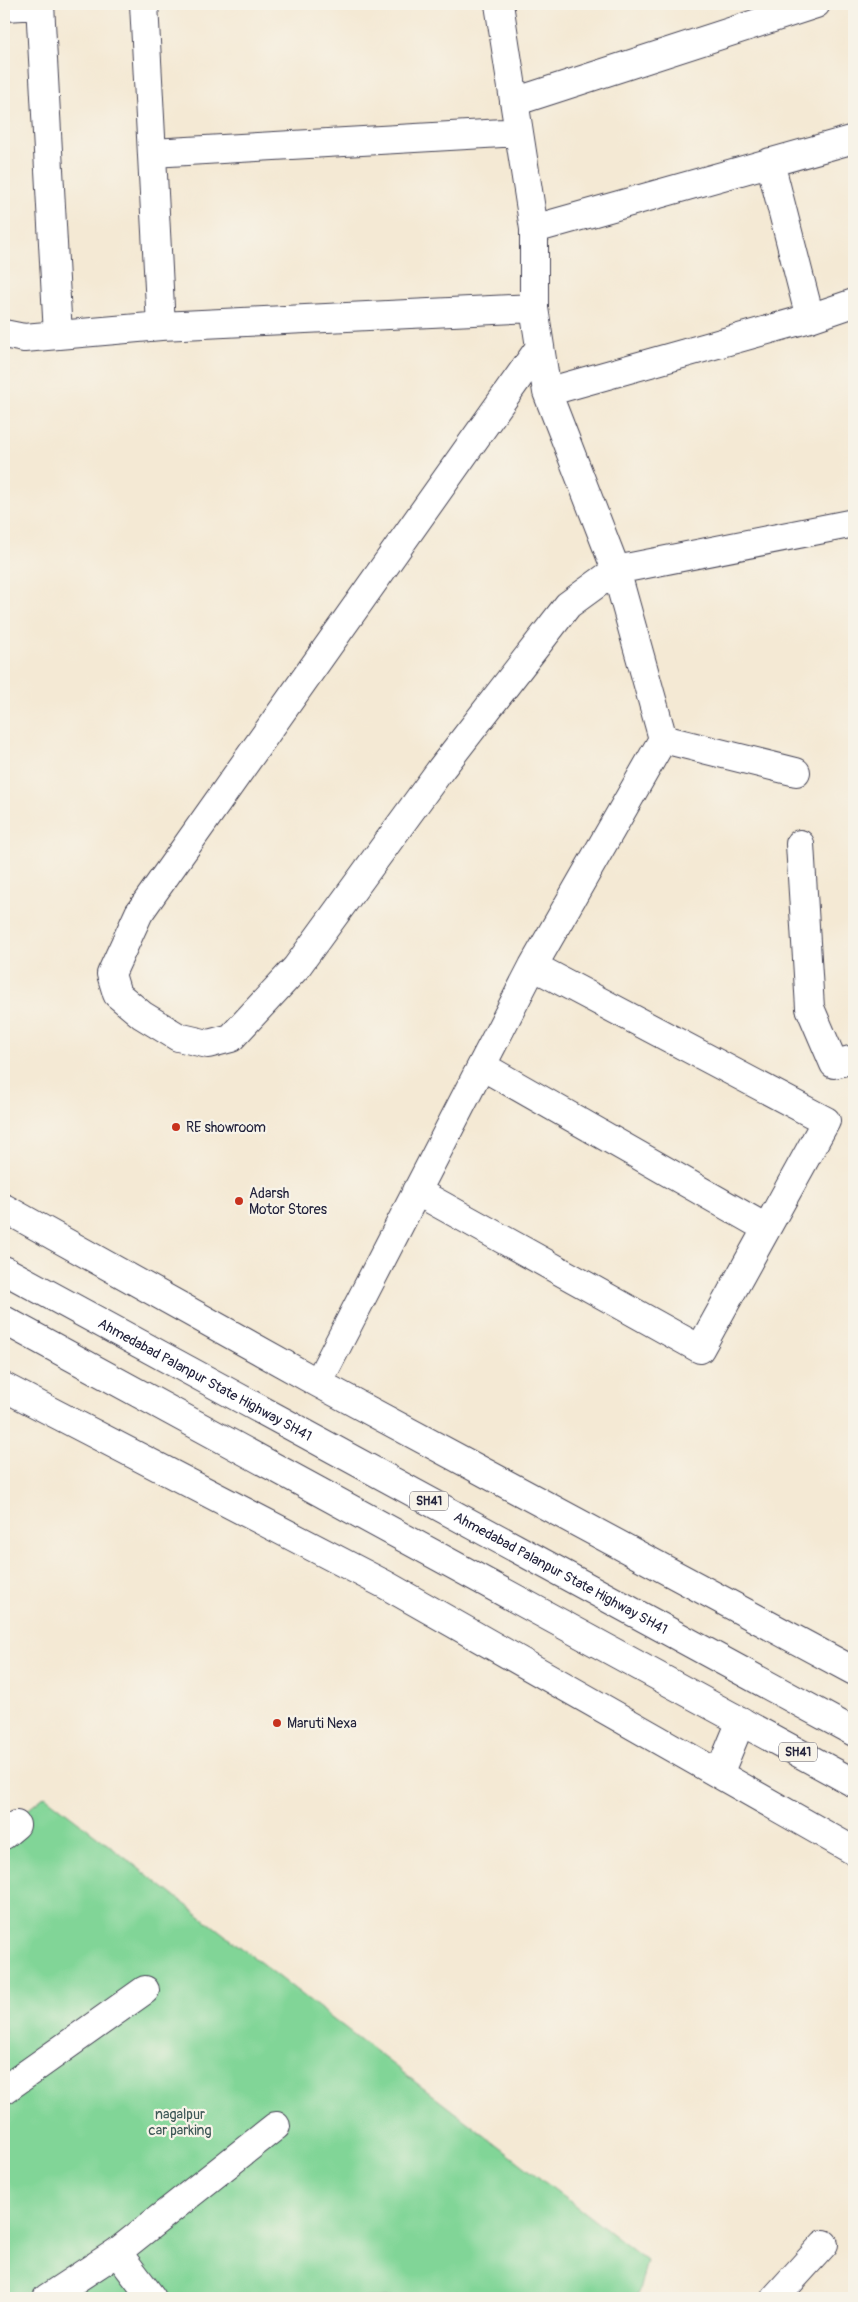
<svg xmlns="http://www.w3.org/2000/svg" width="858" height="2302" viewBox="0 0 858 2302" font-family="Pangolin,sans-serif">
  <style>
    .green { fill: #81d597; stroke: #527c69 }
    .lines { fill: none; stroke-linecap: round; stroke-linejoin: round }
    .minor-casing { stroke: #424052; stroke-width: 30 }
    .major-casing { stroke: #424052; stroke-width: 30 }
    .minor { stroke: #fff; stroke-width: 28 }
    .major { stroke: #fff; stroke-width: 28 }
    .poi-dot { fill: #c8321e; stroke: #f7f3e8; stroke-width: 2 }
    .labels { text-anchor: middle; dominant-baseline: central; stroke-width: 4.5; stroke-linejoin: round; paint-order: stroke }
    .shield { fill: #f7f3e8; stroke: #62616f; stroke-width: 1 }
    .shield-label { font-size: 12px; font-weight: bold; fill: #22223b }
    .poi-label { font-size: 14px; fill: #22223b; stroke: #f7f3e8; text-anchor: start }
    .street-label { font-size: 14px; fill: #22223b; stroke: #f7f3e8 }
    .park-label { font-size: 14px; fill: #3e5857; stroke: #f7f3e8 }
  </style>
  <rect width="100%" height="100%" fill="#f7f3e8"/>
  <filter id="ink" filterUnits="userSpaceOnUse"><feTurbulence type="fractalNoise" baseFrequency=".02" numOctaves="2"/><feDisplacementMap in="SourceGraphic" scale="10" xChannelSelector="R" yChannelSelector="G"/><feConvolveMatrix kernelMatrix="1 2 1 2 8 2 1 2 1" color-interpolation-filters="sRGB"/></filter>
  <filter id="wash" filterUnits="userSpaceOnUse"><feTurbulence type="fractalNoise" baseFrequency=".0096" numOctaves="4" result="noise"/><feDisplacementMap in="SourceGraphic" scale="20" xChannelSelector="R" yChannelSelector="G"/><feGaussianBlur stdDeviation="1.12" result="paint"/><feColorMatrix in="noise" values="0 0 0 0 0 0 0 0 0 0 0 0 0 0 0 0 0 1.4 0 .05"/><feComposite in="paint" operator="in"/></filter>
  <g filter="url(#wash)">
    <rect width="100%" height="100%" fill="#f4e9d4"/>
    <path class="green" d="M45 1796 647 2261 637 2298H4V1829Z"/>
  </g>
  <g filter="url(#ink)">
    <g class="lines">
      <defs>
        <path id="minor" d="M40 4 58 335
          M4 7 41 5
          M514 102 816 4
          M152 153 519 132
          M770 162 810 318
          M534 229 854 139
          M161 326 534 308
          M4 334 24 338 161 326 144 4
          M540 347 139 913 111 974 117 994 142 1015 178 1037 208 1044 231 1038 296 968 441 769 568 605 616 570 854 523
          M547 392 810 318 854 303
          M663 739 796 772
          M800 844 810 1008 834 1064 854 1059
          M482 1066 766 1228
          M416 1191 700 1349 826 1121 533 966
          M4 1208 318 1383 854 1671
          M318 1383 533 966 663 739 616 570 547 392 534 308V229L499 4
          M4 1387 386 1585 854 1851
          M719 1774 741 1721
          M4 1835 16 1825
          M4 2090 145 1990
          M117 2252 152 2298
          M47 2298 117 2252 276 2126
          M775 2298 824 2244"/>
        <g id="major">
          <path id="s1" d="M4 1270 854 1732"/>
          <path d="M4 1320 854 1783"/>
        </g>
      </defs>
      <use href="#minor" class="minor-casing"/>
      <use href="#major" class="major-casing"/>
      <use href="#minor" class="minor"/>
      <use href="#major" class="major"/>
    </g>
  </g>
  <g class="poi-dot">
    <circle cx="176" cy="1127" r="5"/>
    <circle cx="239" cy="1201" r="5"/>
    <circle cx="277" cy="1723" r="5"/>
  </g>
  <g class="labels">
    <g class="shield">
      <rect x="410" y="1491.5" width="38" height="19" rx="4"/>
      <rect x="779" y="1742.5" width="38" height="19" rx="4"/>
    </g>
    <g class="shield-label">
      <text x="429" y="1501">SH41</text>
      <text x="798" y="1752">SH41</text>
    </g>
    <g class="poi-label">
      <text x="186" y="1127">RE showroom</text>
      <text x="249" y="1193">Adarsh<tspan x="249" dy="16">Motor Stores</tspan></text>
      <text x="287" y="1723">Maruti Nexa</text>
    </g>
    <g class="street-label">
      <text stroke="none"><textPath href="#s1" startOffset="229">Ahmedabad Palanpur State Highway SH41</textPath></text>
      <text stroke="none"><textPath href="#s1" startOffset="634">Ahmedabad Palanpur State Highway SH41</textPath></text>
    </g>
    <g class="park-label">
      <text x="180" y="2114">nagalpur<tspan x="180" dy="16">car parking</tspan></text>
    </g>
  </g>
  <rect width="858" height="2302" fill="none" stroke="#f7f3e8" stroke-width="20"/>
</svg>
